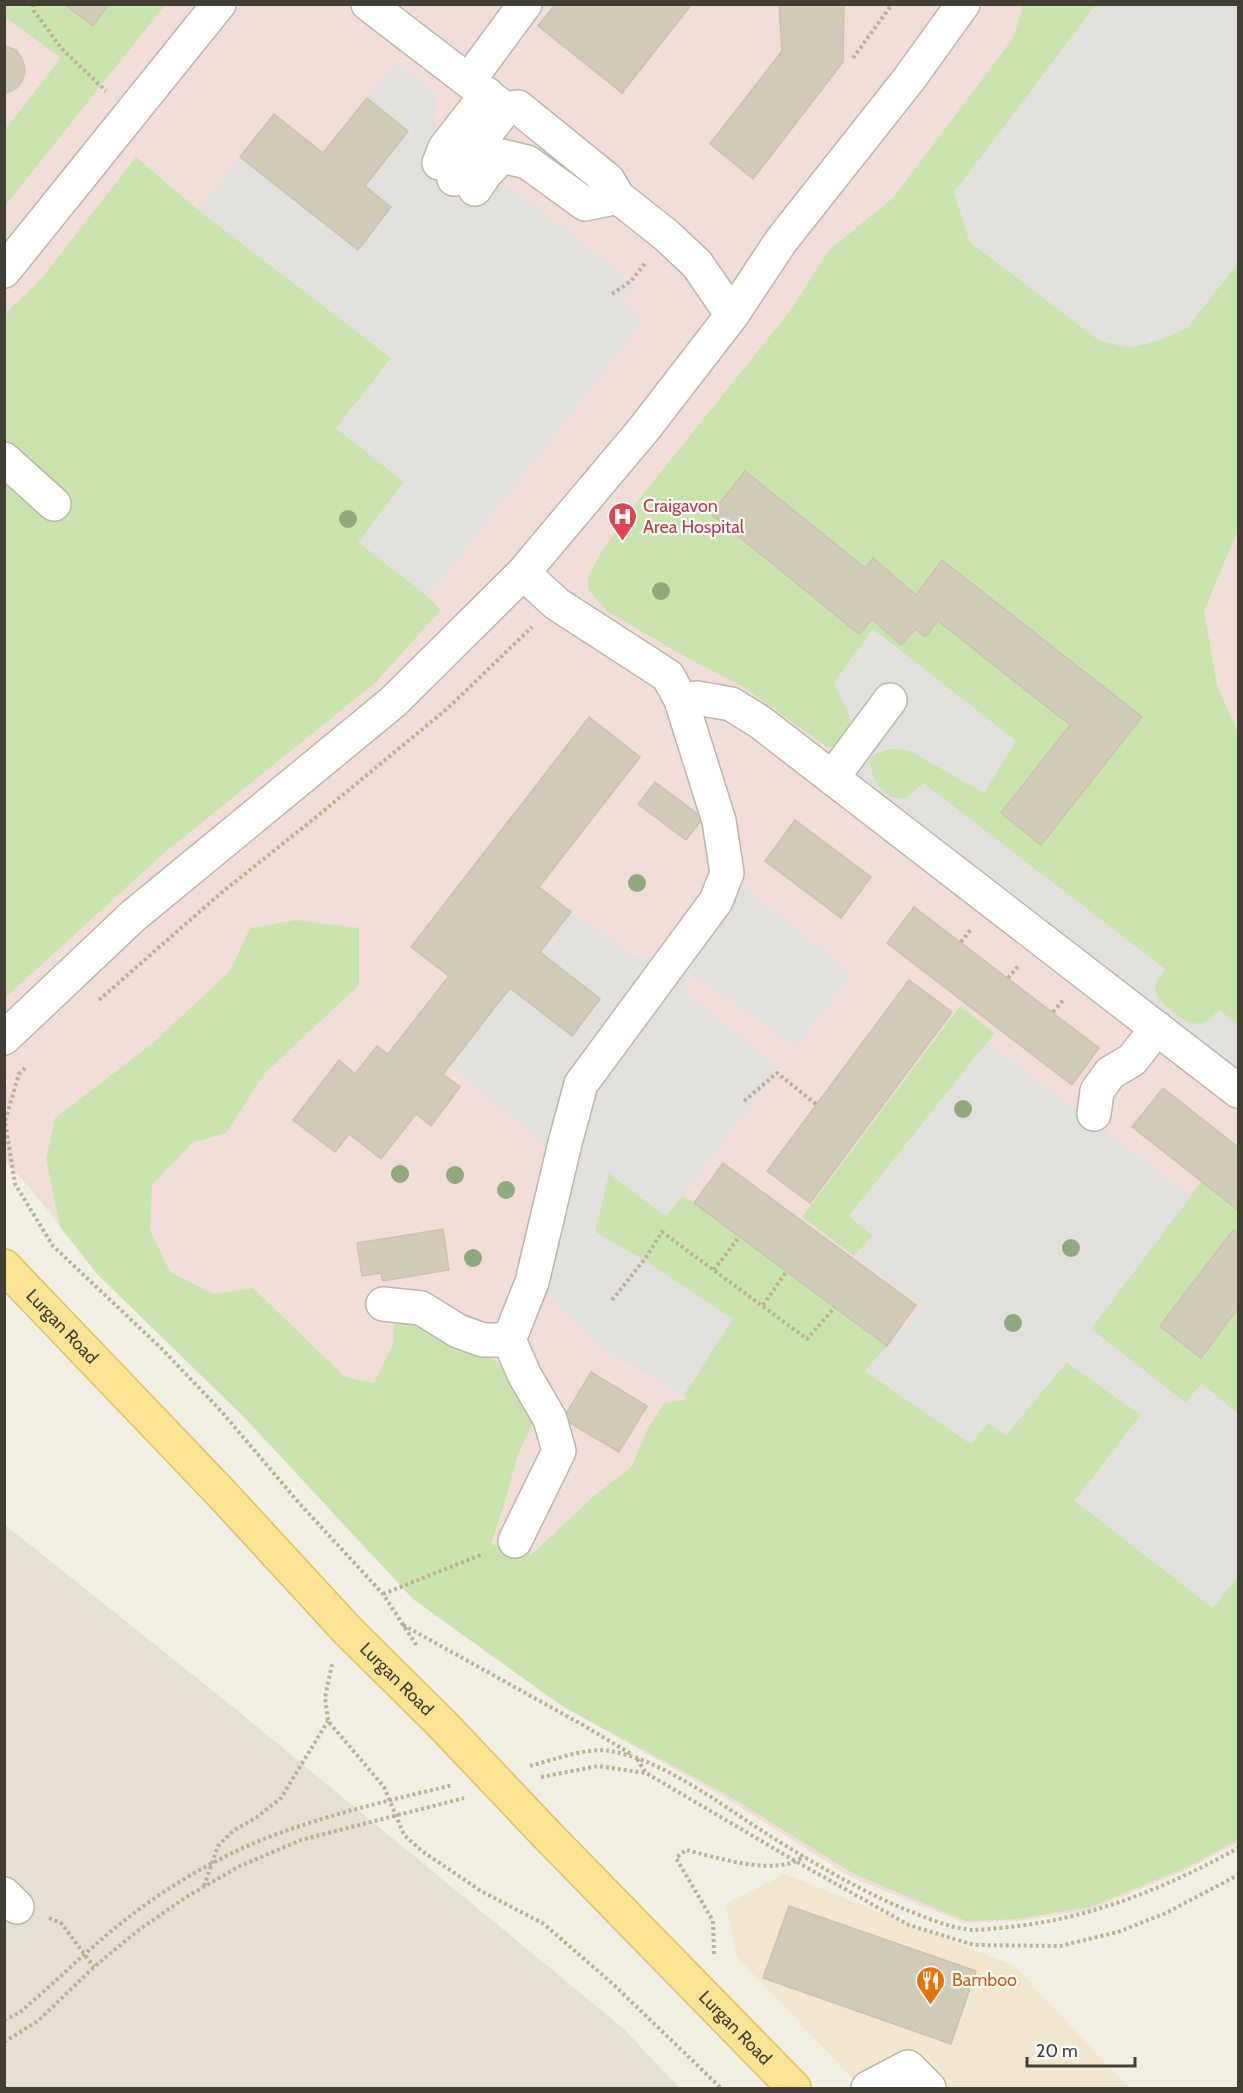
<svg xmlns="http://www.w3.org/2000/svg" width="1243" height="2093" viewBox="0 0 1243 2093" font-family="Cabin,sans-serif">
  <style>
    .residential { fill: #e5e0d2 }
    .commercial { fill: #f3e6ce }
    .medical { fill: #f2dcd7 }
    .green { fill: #c9e5ad }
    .parking { fill: #e2e0dc }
    .building { fill: #d2cab9; stroke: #cdc2ad; stroke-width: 1.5 }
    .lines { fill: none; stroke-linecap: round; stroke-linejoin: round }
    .minor-casing { stroke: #bcb6a7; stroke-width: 36 }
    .major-casing { stroke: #dfc163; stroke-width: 36 }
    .path { stroke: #bdb298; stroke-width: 4; stroke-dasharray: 3 3; stroke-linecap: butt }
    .minor { stroke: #fff; stroke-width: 33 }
    .major { stroke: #fbe393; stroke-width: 33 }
    .major-bridge-casing { stroke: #dfc163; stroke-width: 36; stroke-linecap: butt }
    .major-bridge { stroke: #fbe393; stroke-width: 33 }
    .tree { fill: #90aa7d }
    .labels { text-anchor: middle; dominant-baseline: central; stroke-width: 4.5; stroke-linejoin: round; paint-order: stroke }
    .health-label { font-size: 18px; fill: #be3a42; stroke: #fff; text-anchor: start }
    .street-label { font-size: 18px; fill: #433e34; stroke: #fff }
    .food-label { font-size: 18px; fill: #c56008; stroke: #fff; text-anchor: start }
  </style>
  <rect width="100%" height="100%" fill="#f1eee3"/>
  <path class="residential" d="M4 1524 233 1707 624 2029 679 2088H5Z"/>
  <path class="commercial" d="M785 1874 1014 1966 1129 2088H862L737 1957 726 1904Z"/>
  <path class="medical" d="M5 5H1238V1843L1185 1871 1090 1910 1018 1921 964 1923 851 1877 722 1796 562 1706 413 1599 243 1416 98 1275 31 1189 5 1161V1087L8 1081 5 1078Z"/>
  <path class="green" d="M5 5H64L93 26 109 5H165L5 206 4 126 7 127 61 58 5 17Z
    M1023 5H1096L954 193 970 242 1100 341 1130 347 1188 327 1238 262V530L1204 611 1217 685 1238 733V1025L1219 1010C1214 1016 1207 1023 1199 1024 1186 1025 1157 1004 1155 990 1154 982 1160 976 1165 969L923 783 906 799C902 798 895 798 891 797 876 790 870 773 870 758 884 748 894 747 910 751L834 683 849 714 852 730 843 742 829 748 740 685 687 658 607 611 588 589V577L601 553 632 508 790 311 829 250 893 198 1014 37Z
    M136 157 197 209 392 358 337 428 404 482 428 597 441 610 375 683 164 853 5 998V314L41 279Z
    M296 920 359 928V985L265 1073 226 1133 192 1143 152 1185 150 1230 170 1272 213 1294 253 1288 345 1377 374 1383 393 1344 394 1324 423 1321 448 1342 495 1360 520 1388 533 1423 518 1454 504 1505 491 1544 531 1555 594 1496 632 1466 647 1430 664 1403 688 1399 683 1396 733 1319 595 1232 609 1173 666 1216 682 1196 694 1203 887 1346 865 1371 971 1444 988 1422 1006 1435 1066 1362 1141 1415 1075 1500 1213 1608 1238 1576V1840L1186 1868 1090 1907 1018 1919 966 1921 854 1874 727 1795 562 1706 413 1599 243 1416 98 1275 60 1227 46 1159 55 1118 153 1043 230 971 250 928Z
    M960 1006 995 1033 849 1216 873 1236 854 1256 802 1217Z
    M1201 1181 1238 1210V1414L1202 1384 1186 1403 1091 1329Z"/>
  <path class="parking" d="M1096 5H1238V262L1188 327 1164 339 1130 348 1100 341 970 242 954 192Z
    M395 62 437 94 435 141 489 180 520 194 637 286 623 303 644 320 428 597 358 542 404 482 336 428 391 358 197 209 240 157 358 250 391 207 365 186 408 131 367 98Z
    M873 629 1016 741 984 793 910 751 896 748 881 750 870 758V772L878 786 891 797 906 799 923 783 1165 969 1156 981 1155 991 1159 1001 1186 1022 1200 1024 1211 1019 1219 1010 1238 1025V1108L814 772 829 748 843 742 852 730 849 714 834 683Z
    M712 861 852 974 796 1047 697 977H691L686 981V988L689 995 780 1068 666 1216 609 1173 595 1232 644 1260 733 1319 683 1396 601 1347 532 1282 547 1146 449 1066 510 988 572 1035 600 999 540 952 571 912 633 955 644 958 657 955 670 945 710 880Z
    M987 1042 1191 1196 1091 1329 1185 1403 1201 1384 1238 1414V1576L1213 1608 1075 1501 1141 1415 1067 1362 1006 1435 988 1423 971 1444 865 1371 923 1306 854 1256 873 1236 849 1216Z"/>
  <path class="building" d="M64 4H109L93 26Z
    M556 4H692L622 93 538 26Z
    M779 4H844L843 62 753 179 710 144 782 51Z
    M4 45 16 50 21 57 24 64 25 73 22 81 17 88 4 94Z
    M367 98 408 131 365 186 391 207 358 250 240 157 274 114 323 153Z
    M745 471 865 568 873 558 916 595 942 560 1142 717 1041 845 1001 813 1070 725 938 621 925 637 915 629 901 645 872 619 859 634 711 514Z
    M589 717 640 757 539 887 571 912 540 952 600 999 572 1036 510 988 443 1074 460 1087 431 1126 416 1114 381 1159 349 1134 335 1152 293 1120 339 1060 355 1074 377 1046 388 1054 449 976 411 947Z
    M655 782 703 818 686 840 638 804Z
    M795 820 871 877 841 918 765 861Z
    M914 907 1099 1048 1072 1085 887 943Z
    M909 980 952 1012 810 1203 767 1171Z
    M1163 1088 1238 1147V1210L1132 1127Z
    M723 1163 916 1305 887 1346 694 1203Z
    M443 1229 449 1270 383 1281 381 1273 362 1276 357 1243Z
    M1233 1230 1238 1234V1308L1201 1358 1160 1326Z
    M591 1372 647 1406 619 1452 563 1419Z
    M789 1906 976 1971 951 2044 763 1978Z"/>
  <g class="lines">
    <defs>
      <path id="minor" d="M368 4 505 109 518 107 608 180 618 197 666 235 697 264 732 315
        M469 80 525 4
        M439 163 445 148 487 94
        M454 179 464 162 505 109
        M475 189 485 174 502 156 527 162 585 204 618 197
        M4 271 219 4
        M4 459 54 504
        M681 700 697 698 731 704 760 722 1238 1091
        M832 778 890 700
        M4 1038 133 916 393 702 523 573 644 429 732 315 781 241 909 79 963 4
        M1094 1114 1097 1091 1110 1073 1132 1060 1157 1028
        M383 1304 421 1308 458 1331 483 1340H509L525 1376 550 1419 559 1451 515 1541
        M509 1340 532 1282 565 1143 581 1084 716 901 727 873 719 821 681 700 668 676 557 604 523 573
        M4 1894 17 1907
        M868 2088 908 2067 929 2088"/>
      <g id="major">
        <path id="s1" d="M4 1266 221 1493 349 1632 441 1723"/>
        <path id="s2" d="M548 1836 794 2088"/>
      </g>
    </defs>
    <use href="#minor" class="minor-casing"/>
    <use href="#major" class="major-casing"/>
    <path class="path" d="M33 4 34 11 62 49 106 91
      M853 58 890 7V4
      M612 294 631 281 646 262
      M961 942 971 929
      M1008 978 1019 965
      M99 1000 221 893 310 822 448 708 532 627
      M1053 1012 1064 999
      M25 1068 19 1074 5 1121 15 1184 53 1246 162 1349 221 1411 299 1503 383 1594 417 1646
      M744 1101 777 1073 816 1104
      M714 1270 739 1237
      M612 1300 644 1260 662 1232 807 1339 835 1307
      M763 1305 787 1271
      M383 1594 483 1554
      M403 1625 583 1725 631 1754
      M332 1664 325 1698 328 1721 384 1787 404 1835 422 1851 481 1891 544 1924 614 1985 721 2088
      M637 1759 646 1773
      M530 1766C553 1760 587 1747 610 1751 659 1759 712 1798 753 1825 801 1856 851 1886 904 1909 925 1917 949 1928 973 1930 984 1930 997 1928 1009 1927 1090 1919 1168 1887 1238 1848
      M541 1777 598 1766 646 1773 797 1862 909 1925 974 1945 1060 1946 1118 1932 1166 1913 1238 1875
      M204 1886 218 1846 233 1831 257 1817 281 1798 328 1721
      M49 1918 61 1923 94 1967
      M714 1954 713 1921 676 1858 686 1850C716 1857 778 1878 804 1856
      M4 2020 19 2013C56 1982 91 1946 129 1917 171 1884 227 1852 277 1834 334 1813 394 1799 453 1785
      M4 2042 38 2021 94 1967 136 1932 186 1897 240 1866 301 1840 464 1798"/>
    <use href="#minor" class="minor"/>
    <use href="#major" class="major"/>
    <defs>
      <path id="major-bridge" d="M441 1723 548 1836"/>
    </defs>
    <use href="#major-bridge" class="major-bridge-casing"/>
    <use href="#major-bridge" class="major-bridge"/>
  </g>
  <g class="tree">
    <circle cx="348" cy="519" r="9"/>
    <circle cx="661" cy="591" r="9"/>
    <circle cx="637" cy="883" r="9"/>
    <circle cx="963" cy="1109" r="9"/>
    <circle cx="400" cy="1174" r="9"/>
    <circle cx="455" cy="1175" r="9"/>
    <circle cx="506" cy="1190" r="9"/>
    <circle cx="1071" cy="1248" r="9"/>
    <circle cx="473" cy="1258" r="9"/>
    <circle cx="1013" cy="1323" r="9"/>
  </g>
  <defs>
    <symbol id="hospital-pin" viewBox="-11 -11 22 30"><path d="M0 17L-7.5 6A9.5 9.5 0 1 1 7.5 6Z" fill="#e0444e" stroke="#fff"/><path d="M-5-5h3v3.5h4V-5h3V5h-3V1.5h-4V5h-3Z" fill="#fff"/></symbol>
    <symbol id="restaurant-pin" viewBox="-11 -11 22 30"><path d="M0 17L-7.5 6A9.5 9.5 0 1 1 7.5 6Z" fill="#e8710a" stroke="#fff"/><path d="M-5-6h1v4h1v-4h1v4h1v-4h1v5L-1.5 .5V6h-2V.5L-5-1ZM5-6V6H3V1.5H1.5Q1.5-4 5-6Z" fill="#fff"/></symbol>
  </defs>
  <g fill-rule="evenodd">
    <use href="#hospital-pin" x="606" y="500" width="33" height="45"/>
    <use href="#restaurant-pin" x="914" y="1964" width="33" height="45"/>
  </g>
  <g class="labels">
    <g class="health-label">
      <text x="643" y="506">Craigavon<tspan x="643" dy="21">Area Hospital</tspan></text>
    </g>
    <g class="street-label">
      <text stroke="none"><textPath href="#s1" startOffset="84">Lurgan Road</textPath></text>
      <text stroke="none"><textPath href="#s1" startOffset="570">Lurgan Road</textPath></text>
      <text stroke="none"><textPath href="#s2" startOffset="268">Lurgan Road</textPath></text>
    </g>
    <g class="food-label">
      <text x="952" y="1980">Bamboo</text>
    </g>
  </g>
  <rect width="1243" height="2093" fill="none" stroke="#433e34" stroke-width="12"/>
  <path d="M1027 2057v9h108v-9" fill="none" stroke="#433e34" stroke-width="3"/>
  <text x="1036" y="2057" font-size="18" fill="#433e34" stroke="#ffffff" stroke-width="4.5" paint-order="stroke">20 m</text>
</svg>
